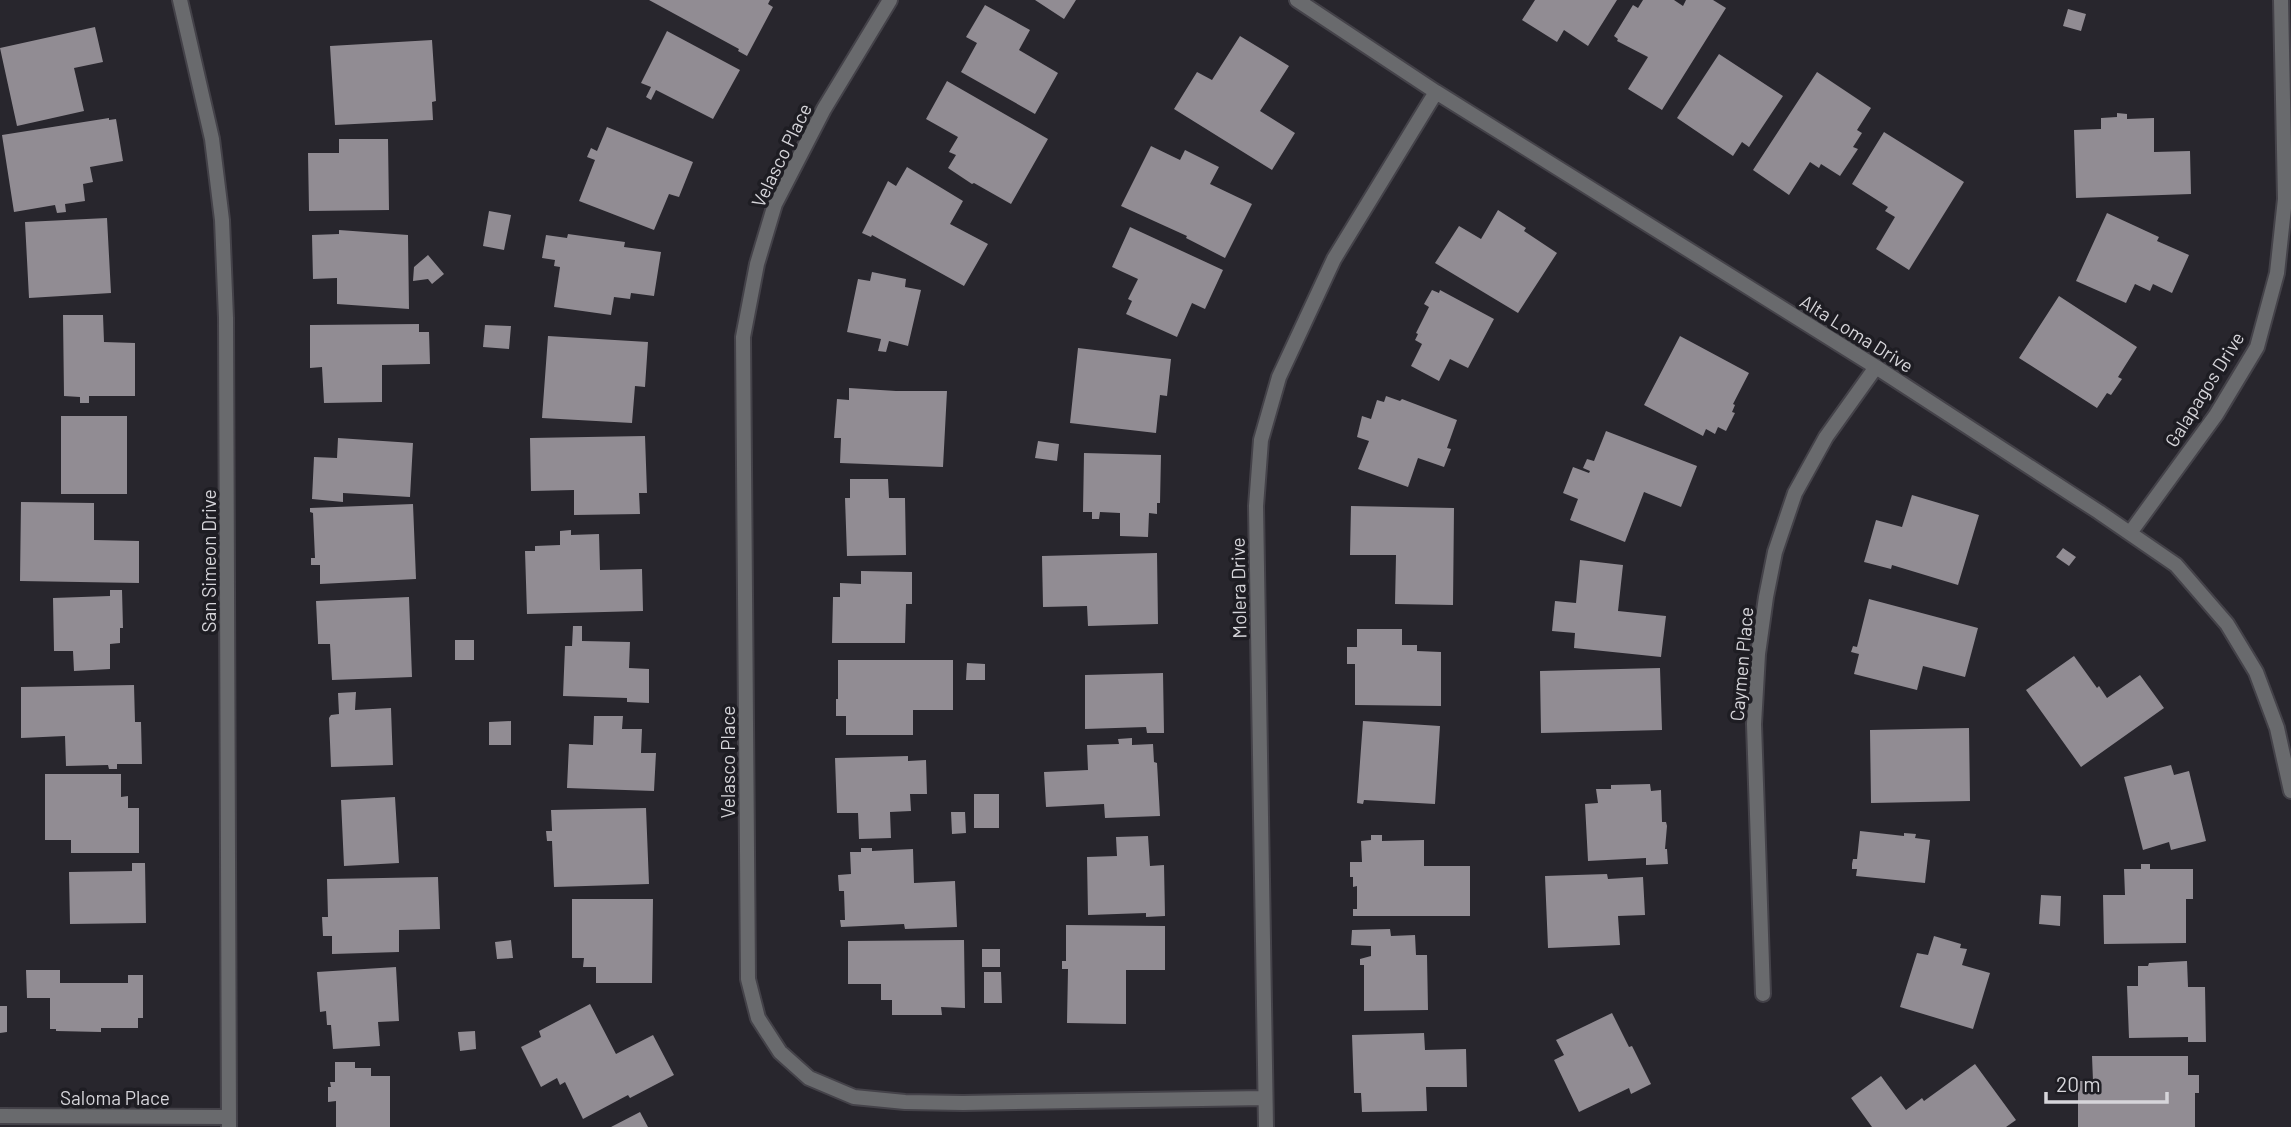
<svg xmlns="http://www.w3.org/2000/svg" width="2291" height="1127" viewBox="0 0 2291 1127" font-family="Barlow,sans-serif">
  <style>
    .building { fill: #918c93 }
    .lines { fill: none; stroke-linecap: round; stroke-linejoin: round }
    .minor-casing { stroke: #444249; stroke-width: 18 }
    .minor { stroke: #696a6d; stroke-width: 14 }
    .labels { text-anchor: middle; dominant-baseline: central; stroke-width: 7; stroke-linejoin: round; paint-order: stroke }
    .street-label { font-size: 19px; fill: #d6d5da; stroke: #1e1d23 }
  </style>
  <rect width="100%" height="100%" fill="#28262d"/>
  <path class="building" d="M649 0H770L768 4 773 7 747 56 738 51 739 49Z
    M1035 0H1076L1064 19Z
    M1535 0H1617L1588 46 1564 30 1557 42 1522 20Z
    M1643 0H1674L1683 6 1686 0H1713L1726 8 1662 110 1628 89 1648 57 1617 41 1618 39 1614 36 1633 5 1638 8Z
    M985 5 1030 30 1019 50 1058 73 1035 114 961 72 977 43 966 37Z
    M2068 9 2086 14 2081 31 2063 26Z
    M95 27 103 62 74 68 84 111 17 126 0 48Z
    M667 31 740 70 713 119 656 90 651 100 646 97 651 87 641 83Z
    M1240 36 1289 66 1260 111 1295 133 1272 170 1174 109 1197 72 1212 80Z
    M432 40 436 101 432 102 433 120 335 125 330 46Z
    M1719 54 1783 96 1749 147 1742 142 1733 156 1677 118Z
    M1817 72 1871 108 1857 130 1862 133 1853 147 1858 149 1840 176 1821 164 1819 168 1810 162 1789 195 1753 170Z
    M947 81 1048 139 1011 204 974 183 972 184 948 168 956 155 949 152 958 137 926 119Z
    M2117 113 2127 114V119L2154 118V152L2190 151 2191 194 2076 198 2074 130 2101 129V118L2117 117Z
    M109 118V120L116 119 123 161 90 167 93 182 83 184 85 201 65 204 66 212 57 213 55 205 14 212 2 135Z
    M607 127 693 162 679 197 669 194 654 230 579 201 595 160 587 157 591 148 597 151Z
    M1884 132 1964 182 1909 270 1876 249 1895 217 1885 211 1888 207 1852 184Z
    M339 139H388L389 210 309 211 308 153H339Z
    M1151 146 1180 160 1185 150 1219 167 1210 184 1252 204 1225 258 1186 238 1187 236 1121 206Z
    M907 167 963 201 950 224 988 244 964 286 872 235 871 237 862 233 888 181 896 186Z
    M1498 210 1526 228 1524 231 1557 253 1518 313 1435 263 1459 226 1481 239Z
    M489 211 511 215 504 250 483 246Z
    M2107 213 2159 237 2157 241 2189 255 2172 293 2153 284 2150 291 2135 284 2126 303 2076 281Z
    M107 218 111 293 29 298 25 222Z
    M1130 227 1223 270 1205 309 1192 303 1177 337 1126 314 1132 301 1128 299 1138 279 1112 267Z
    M339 230 408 235 409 309 337 304V278L313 279 312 235 339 234Z
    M568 234 625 242 624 247 661 252 654 296 631 293 630 299 614 297 611 315 554 307 560 267 554 266 555 260 542 258 546 235 567 238Z
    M428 255 444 274 432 284 428 279 413 281 414 267Z
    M872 272 906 279 905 287 921 290 908 346 889 341 886 352 878 351 881 339 847 332 858 279 870 281Z
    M1432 290 1439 293 1440 290 1494 319 1468 368 1450 359 1439 381 1411 366 1422 344 1415 340 1418 334 1416 333 1429 307 1424 304Z
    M2059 296 2137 347 2118 377 2122 379 2111 395 2107 393 2097 408 2019 358Z
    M63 315H103L104 342 135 343V396H89V403H80V397L64 396Z
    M419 324V332H429L430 364 382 365V402L324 403 322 367 310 368V325Z
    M485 325 511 326 509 349 483 347Z
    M548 336 648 342 645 387 635 386 632 423 542 418Z
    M1680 336 1749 373 1733 404 1735 405 1732 412 1735 413 1726 431 1718 427 1715 434 1706 429 1703 436 1644 405Z
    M1078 348 1171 359 1167 396 1160 395 1156 433 1070 423Z
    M849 388 896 391H947L943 467 840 463 841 438H834L837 399 849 400Z
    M1386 396 1400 401 1402 399 1457 420 1447 448 1451 449 1444 467 1418 458 1408 487 1358 469 1369 441 1357 437 1362 416 1371 419 1377 400 1384 402Z
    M61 416H127V494H61Z
    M1606 431 1697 466 1681 507 1644 492 1625 542 1570 520 1578 499 1563 493 1573 467 1589 473 1590 471 1583 468 1587 459 1594 461Z
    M645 436 647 493H639L640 514 574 515V490L531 491 530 438Z
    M338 438 413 443 410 497 343 493V502L312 499 314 457 337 458Z
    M1038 441 1059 444 1057 461 1035 458Z
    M1084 453 1161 455 1160 503H1157V514L1149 513 1148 537 1120 536V513L1100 512 1099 519H1092V512H1083Z
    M850 479H888L889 498H905L906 555 847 556 845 498H850Z
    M1912 495 1979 515 1958 585 1892 565 1891 569 1864 562 1876 520 1902 527Z
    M21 502 94 503V540L139 541V583L20 581Z
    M413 504 416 579 320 584V565H311V558H315L313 513 310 512V508Z
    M1351 506 1454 508 1453 605 1395 604 1396 555H1350Z
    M571 530V535L599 534 600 570 642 569 643 611 527 614 525 551H535V546L560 545V531Z
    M2063 548 2076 557 2069 566 2056 557Z
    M1157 553 1158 624 1088 626 1087 606 1043 607 1042 556Z
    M1580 560 1623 565 1618 611 1666 616 1661 657 1574 648 1575 633 1552 631 1555 601 1576 603Z
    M861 571 912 572V604H906L905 643H832L833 597H840V583L861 584Z
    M110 590H122L123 628H120V643L110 644V669L74 671 73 651H54L53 598 110 596Z
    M409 597 412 677 332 680 330 644H318V642L316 601Z
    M1869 599 1978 628 1965 677 1923 666 1917 690 1854 674 1859 654 1851 652 1853 646 1857 647Z
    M573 626H582V641L630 642 629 668 649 669V703L627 702V698L563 696 565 646H572Z
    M1357 629H1402V645H1417V651L1441 652V706L1355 705V664H1347V647H1357Z
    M455 640H474V660H455Z
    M2074 656 2097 688 2099 686 2107 698 2140 675 2164 708 2081 767 2026 690Z
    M838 660H953V710H913V735H846V716H836V699H838Z
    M967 663 985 664V680H966Z
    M1660 668 1662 730 1541 733 1540 671Z
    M1163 673 1164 733H1147L1146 727 1085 729V675Z
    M134 685 135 722H141L142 764H117V769H109L108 765 66 766 65 736 21 738V687Z
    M356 692 355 710 391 708 393 765 331 767 329 718 331 715 339 714 338 693Z
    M594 716H623L622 729H642L641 753H656L654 791 567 788 569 744 593 745Z
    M511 721V745H489V722Z
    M1363 721 1440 726 1435 804 1364 800 1363 804 1357 803Z
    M1969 728 1970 801 1871 803 1870 730Z
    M1132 738V745L1153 744 1154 762 1157 763 1160 816 1105 818 1104 804 1046 807 1044 772 1088 770 1087 745 1119 744 1118 739Z
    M908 756V761L926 760 927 794H910L911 811 890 812 891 838 859 839 858 813H837L835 758Z
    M2171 765 2174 775 2189 771 2206 841 2171 850 2169 842 2143 850 2124 777Z
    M45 774H121V797L128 796V808H139V853H71V840H45Z
    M1650 784 1651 791 1661 790 1662 822H1666L1667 826 1665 849H1667L1668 864 1646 865V858L1588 861 1585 804 1598 803 1596 789H1611V785Z
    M974 794H999V828H974Z
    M395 797 399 863 344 866 341 800Z
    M646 808 649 884 554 887 552 841H547L546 831H552L551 810Z
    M951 812H965L966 833 952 834Z
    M1860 831 1904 836V833L1916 834 1915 838 1930 840 1925 883 1856 876 1857 869H1852V864L1853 859H1857Z
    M1371 835H1382V841L1424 840V866H1470V916H1353V909H1357V886L1353 887V877H1350V862H1362L1361 841 1371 840Z
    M1148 836 1150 866 1164 865 1165 916 1146 917V913L1088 915 1087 857 1117 856 1116 837Z
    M861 848H872V851L913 849 914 883 955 881 957 927 905 929 904 924 841 927 840 920H845L844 891H839L838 875 851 874 850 852H861Z
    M132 863H145L146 923 70 924 69 872 132 871Z
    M2141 864H2150V869H2193V899H2186V943L2104 944 2103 895H2125L2124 869H2141Z
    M1607 874 1608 879 1643 877 1645 915 1618 916 1620 945 1548 948 1545 876Z
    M438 877 440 929 399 930V952L332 954V936H323L322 917H328L327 879Z
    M2041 895 2061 896 2060 926 2039 924Z
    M572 899H653L652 983H596V967H583L584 958H572Z
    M1066 925 1165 926V970H1126V1024L1067 1023 1068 969H1062V961H1066Z
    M1390 929 1391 936 1415 935 1416 955H1427L1428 1010 1364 1011V965H1360V959L1371 956V946L1351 945 1352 930Z
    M1934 936 1961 944 1960 948 1967 949 1962 965 1990 973 1973 1029 1900 1007 1917 953 1928 955Z
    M511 940 513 958 497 959 495 942Z
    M964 940 965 1008 941 1007 942 1015H892V1000H881V984H848V941Z
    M982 949H1000V967H982Z
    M2187 961 2188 987H2205L2206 1042H2188V1037L2129 1038 2127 986H2138V966H2148L2149 963Z
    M396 967 399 1021 378 1022 380 1046 333 1049 331 1025H327L326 1011 320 1012 317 972Z
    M26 970H60V983H128V975H143V1018H138V1028H101V1032L56 1031V1029H50V998H27Z
    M984 972H1001L1002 1003H984Z
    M590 1004 616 1054 653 1035 674 1075 630 1098 628 1095 583 1119 565 1082 560 1085 557 1078 541 1087 521 1047 541 1037 539 1031Z
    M0 1006H7V1032L0 1033Z
    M1612 1013 1629 1047 1632 1046 1651 1084 1631 1094 1629 1088 1579 1112 1554 1060 1564 1055 1556 1040Z
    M475 1031 476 1049 460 1051 458 1032Z
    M1424 1033 1425 1050 1466 1049 1467 1087H1426L1427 1111 1362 1112 1361 1093H1354L1352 1035Z
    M2092 1056H2188V1075H2199V1093H2195V1127H2078V1081H2093Z
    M335 1062H355V1068H371V1076H390V1127H336V1101L328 1102V1087H331L330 1082H335Z
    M1975 1064 2016 1120 2006 1127H1872L1851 1098 1881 1076 1906 1110 1922 1098 1924 1101Z
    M640 1112 648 1127H611Z"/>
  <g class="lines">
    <defs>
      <path id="minor" d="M180 0 212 139 222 220 226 318 229 1127
        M890 0 824 109 775 204 757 264 743 337 748 979 758 1018 780 1052 809 1078 854 1097 905 1102 963 1103 1264 1098
        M1297 0 1436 92 1876 367 2099 512 2176 565 2227 624 2256 672 2277 728 2291 791
        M2130 533 2216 415 2257 347 2277 273 2285 199 2281 0
        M1763 994 1754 724 1758 654 1766 597 1775 552 1795 493 1826 437 1876 367
        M0 1116 229 1117
        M1266 1127 1256 506 1261 440 1279 377 1334 259 1436 92"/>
    </defs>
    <use href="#minor" class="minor-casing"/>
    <use href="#minor" class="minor"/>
  </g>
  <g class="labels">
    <g class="street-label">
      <text transform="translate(781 155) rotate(-64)">Velasco Place</text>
      <text transform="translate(1857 333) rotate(32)">Alta Loma Drive</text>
      <text transform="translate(2204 389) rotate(-58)">Galapagos Drive</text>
      <text transform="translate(208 561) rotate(-90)">San Simeon Drive</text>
      <text transform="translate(1238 588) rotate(-91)">Molera Drive</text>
      <text transform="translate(1741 664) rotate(-85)">Caymen Place</text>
      <text transform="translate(727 762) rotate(-90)">Velasco Place</text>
      <text x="115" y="1097">Saloma Place</text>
    </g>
  </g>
  <path d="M2046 1092v10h121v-10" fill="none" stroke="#d6d5da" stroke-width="3.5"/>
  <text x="2056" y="1092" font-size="21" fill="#d6d5da" stroke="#1e1d23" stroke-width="5" paint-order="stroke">20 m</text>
</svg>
